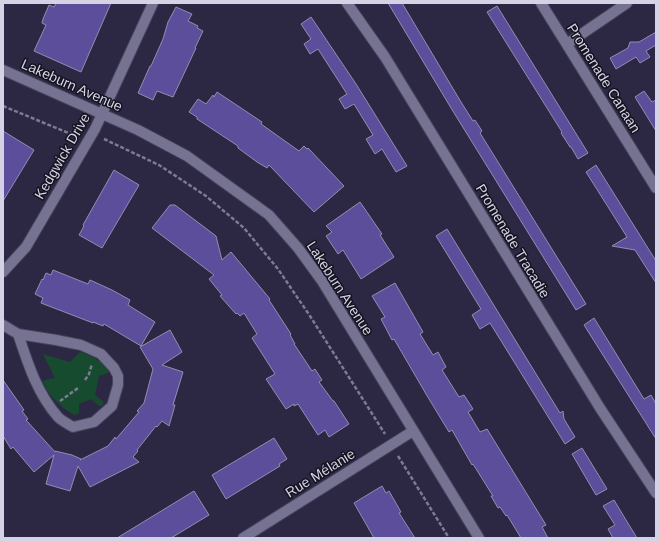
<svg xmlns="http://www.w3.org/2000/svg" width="659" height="541" viewBox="0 0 659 541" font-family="Arial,sans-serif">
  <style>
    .green { fill: #174b2f }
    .building { fill: #5d4e9c; stroke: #928eaf }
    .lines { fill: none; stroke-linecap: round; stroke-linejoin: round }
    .minor-casing { stroke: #47425a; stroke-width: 12 }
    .path { stroke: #7d7a91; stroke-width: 2.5; stroke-dasharray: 4 2; stroke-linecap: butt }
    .minor { stroke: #767392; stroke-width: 10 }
    .labels { text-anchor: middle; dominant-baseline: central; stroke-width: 3; stroke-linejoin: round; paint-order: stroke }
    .street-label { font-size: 14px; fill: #d4d2e4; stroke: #14131f }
  </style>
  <rect width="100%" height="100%" fill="#2c2843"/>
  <path class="green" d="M80 352C90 356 103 360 109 371L108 373 99 376 95 395 104 402 102 406H99L91 399 79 404V413L75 415C62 409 48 395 43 382L45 380 55 378 43 354 70 362Z"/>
  <path class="building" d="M56 3H111L81 72 34 51 46 25 42 23 43 19 49 5 54 7Z
    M388 3H402L461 102 473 121 475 120 482 131 480 133 586 304 576 310 451 108Z
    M497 6 588 153 578 159 571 147H570L561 133 562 132 487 12Z
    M176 7 192 14 188 21 198 26 197 28 203 31 195 48H196L173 97 157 91 153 100 138 93 150 66H151L163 39 168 22Z
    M311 17 356 84 407 166 396 172 382 149 375 154 366 139 373 135 354 104 345 109 339 99 347 94 318 49 310 54 304 44 311 39 301 24Z
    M656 32V45L646 51 650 57 640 63 636 57 616 69 610 58 628 48 630 42H639Z
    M644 91 652 102 656 100V131L635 97Z
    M217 92 262 122 261 124 299 151 304 146 307 149 308 148 344 186 314 212 269 165 267 168 257 162 238 148V146L197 119V117L189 112 198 99 206 104 213 95 214 97Z
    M3 131 34 150 3 201Z
    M596 165 656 261V283L635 250 612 246 627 237 586 172Z
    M114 170 139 185 102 248 79 235 84 226 83 225Z
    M360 202 382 234 380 235 394 257 361 279 343 250 338 254 326 236 332 232 326 226Z
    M170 205H175L216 236 222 260 231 252 270 299 269 300 291 334 290 335 295 344H294L312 371 315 369 322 380 319 382 333 401H334L349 424 329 437 325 430 318 435 298 404 294 406V404L286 409 266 379 275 374 252 338 257 334 244 313 240 316 237 313 236 314 220 296 222 295 209 279 214 275 152 228Z
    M447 229 560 413 563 411 564 419 575 437 565 444 490 323 480 329 472 315 481 309 436 236Z
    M53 270 88 284 90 280 112 290 130 300 128 305 155 322 141 346 104 324 103 326 93 322V323L41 303 43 298 35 294 42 279 43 280 46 273 51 275Z
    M395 283 423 332 420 334 433 355 438 352 446 367 442 370 459 397 464 395 473 409 468 412 480 432 487 429 546 525 542 527 548 538H521L507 515 506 516 500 507 498 508 491 496H493L473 464 472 465 452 430 449 432 426 394 394 339 392 340 381 319 385 317 372 296Z
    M594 318 644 399 651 395 656 404V439L584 325Z
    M170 330 182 352 162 365 183 372 173 405H175L169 426 162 421 157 427 156 426 137 450 138 451 133 457 139 462 90 487 78 466 70 491 46 484 54 455 34 472 13 447 11 449 3 436V380L24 410 22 411 28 419 26 420 55 452V451L72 455 81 459 80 460 108 446 115 437 116 439 139 412 137 411 144 403 153 369 140 347Z
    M274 438 287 459 279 464 280 466 226 499 212 475Z
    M582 448 607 489 596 495 572 454Z
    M382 486 386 493 389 491 401 512 399 513 415 538H374L354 503Z
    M194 491 209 515 171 538H117Z
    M614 500 626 520 637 538H613L608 529 615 525 603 506Z"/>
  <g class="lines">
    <defs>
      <path id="minor" d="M347 3 385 57 600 408 656 493
        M541 3 656 188
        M567 44 627 3
        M3 70 138 130 187 156 269 215 298 248 322 281 479 538
        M3 272 26 247 95 129 153 3
        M3 325 18 334 56 340 81 345 101 354 114 368 118 376V385L112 406 94 422 73 427C68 424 62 421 58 417 37 393 28 364 18 334
        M243 538 413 431"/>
    </defs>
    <use href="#minor" class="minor-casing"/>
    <path class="path" d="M3 106 66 132 77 134
      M104 139 159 165 206 196 244 228 278 269 310 316 385 434
      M85 380 89 374 92 364
      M60 401 78 388
      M398 456 449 538"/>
    <use href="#minor" class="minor"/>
  </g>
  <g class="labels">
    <g class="street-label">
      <text transform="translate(604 78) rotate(58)">Promenade Canaan</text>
      <text transform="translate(72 85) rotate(24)">Lakeburn Avenue</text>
      <text transform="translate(62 156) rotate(-60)">Kedgwick Drive</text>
      <text transform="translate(513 241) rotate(59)">Promenade Tracadie</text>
      <text transform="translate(340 288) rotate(57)">Lakeburn Avenue</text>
      <text transform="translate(320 473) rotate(-32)">Rue Mélanie</text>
    </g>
  </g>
  <rect width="659" height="541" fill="none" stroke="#d4d2e4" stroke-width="8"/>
</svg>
